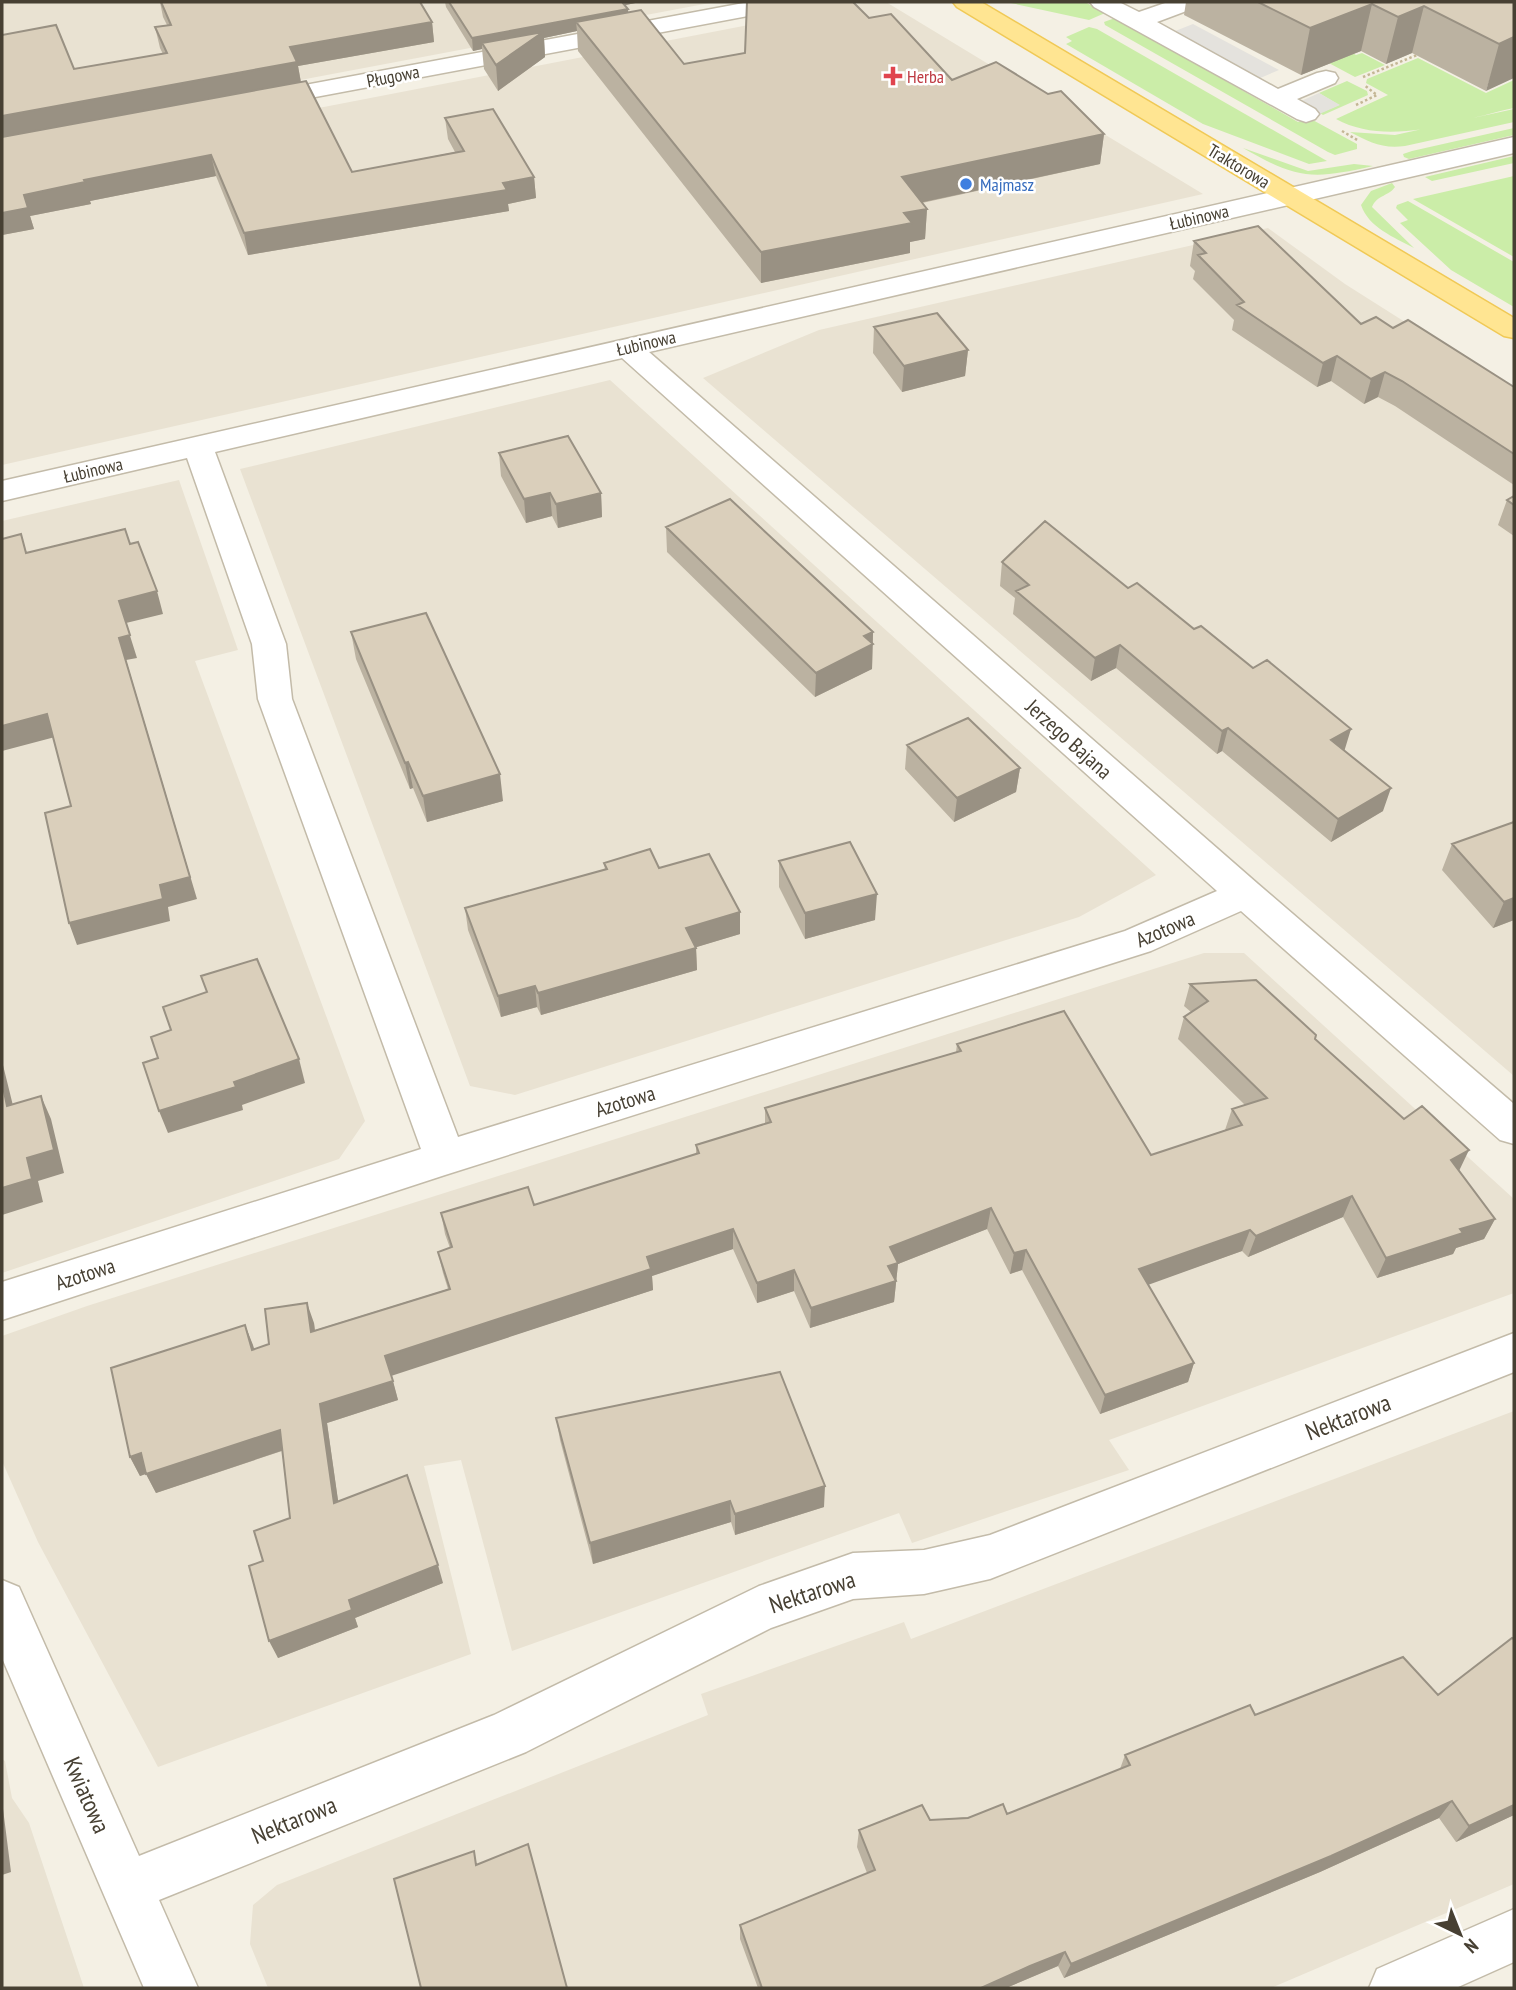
<svg xmlns="http://www.w3.org/2000/svg" width="1516" height="1990" viewBox="0 0 1516 1990" font-family="'PT Sans Narrow',sans-serif">
  <style>
    .residential { fill: #e9e2d2 }
    .green { fill: #cbeda8 }
    .parking { fill: #e4e2dd }
    .lines { fill: none; stroke-linecap: round; stroke-linejoin: round }
    .minor-casing { stroke: #c3bba9; stroke-width: 3 }
    .major-casing { stroke: #f0c956; stroke-width: 3 }
    .path { stroke: #c4b695; stroke-width: 2.5; stroke-dasharray: 2.5 2.5; stroke-linecap: butt }
    .minor { fill: #fff; fill-rule: evenodd }
    .major { fill: #ffe592; fill-rule: evenodd }
    .wall { fill: #bbb2a1 }
    .shaded-wall { fill: #999183 }
    .building { fill: #dacfbb; stroke: #999183; stroke-width: 2 }
    .health-dot { fill: #e0444e; stroke: #fff; stroke-width: 2.5 }
    .shop-dot { fill: #3f7fe0; stroke: #fff; stroke-width: 2.5 }
    .labels { text-anchor: middle; dominant-baseline: central; stroke-width: 5; stroke-linejoin: round; paint-order: stroke }
    .far-street-label { font-size: 18px; fill: #474033; stroke: #fff }
    .far-health-label { font-size: 18px; fill: #be3a42; stroke: #fff; text-anchor: start }
    .far-shop-label { font-size: 18px; fill: #366cbe; stroke: #fff; text-anchor: start }
    .street-label { font-size: 21px; fill: #474033; stroke: #fff }
    .near-street-label { font-size: 24px; fill: #474033; stroke: #fff }
  </style>
  <rect width="100%" height="100%" fill="#f4f0e4"/>
  <path class="residential" d="M2 2H715L2 136Z
    M868 2H886L1203 194 2 465V169Z
    M1268 228 1345 284 1514 391V1076L703 378 819 330Z
    M610 380 1156 875 1079 917 515 1095 470 1086 240 469Z
    M179 480 238 650 195 661 365 1121 339 1159 2 1273V521Z
    M1204 953H1244L1514 1199V1293L1109 1440 1129 1470 912 1543 899 1513 512 1651 461 1460 424 1466 471 1654 158 1767 38 1542 2 1461V1336L87 1306Z
    M1514 1411V1884L1271 1988H268L250 1944 253 1905 277 1885 708 1715 701 1694 904 1622 911 1639Z
    M2 1759 5 1761 12 1798 29 1823 84 1988H2Z"/>
  <path class="green" d="M1006 2H1085L1105 13 1089 20Z
    M1115 18 1298 122 1309 118 1357 144V149L1335 155 1328 152 1105 25 1104 22Z
    M1089 27 1097 29 1327 161 1309 164 1203 124 1066 44 1072 41 1066 37Z
    M1333 43 1356 55 1362 53 1385 65 1355 77 1312 54Z
    M1418 58 1486 93 1514 80V108C1458 120 1389 148 1336 119L1388 95 1366 83 1367 79Z
    M1347 81 1367 91 1368 95 1323 115 1320 113 1339 105 1319 93Z
    M1514 109V122L1405 146C1382 149 1369 142 1350 132L1395 135Z
    M1514 128V135L1409 159 1404 157 1403 154 1412 151Z
    M1243 148 1308 171 1354 164 1373 166C1312 180 1297 179 1243 148Z
    M1514 156V163L1432 181 1425 177Z
    M1514 176V257L1413 199Z
    M1392 183 1395 187C1389 196 1377 195 1372 207L1414 248C1394 237 1369 228 1361 205L1371 191Z
    M1408 201 1514 262V307L1451 270 1400 223 1408 220 1396 208 1397 205Z"/>
  <path class="parking" d="M1193 24 1279 70 1258 79 1299 102 1319 93 1340 105 1301 122 1155 39Z"/>
  <g class="lines">
    <defs>
      <path id="minor" d="M749 2H797L793 7 785 9 262 107 253 105 250 100 253 95 262 93Z
        M1090 2H1119L1139 12 1168 2H1201L1197 7 1157 22 1278 89 1317 73 1326 71 1335 73 1338 78 1335 83 1297 99 1315 109 1319 114 1315 119 1306 122 1297 119 1094 7Z
        M1514 137V153L649 352 1258 884 1514 1104V1144L1500 1140 1241 911 1151 951 445 1175 2 1320V1282L421 1149 258 699 252 644 187 458 2 501V481ZM622 358 1217 891 1125 931 458 1137 292 699 286 644 215 452Z
        M1514 1333V1372L990 1579 924 1594 853 1599 771 1628 526 1752 159 1900 198 1988H144L2 1658V1580L19 1587 139 1856 494 1715 759 1586 853 1553 924 1550 990 1535Z
        M1514 1909V1962L1456 1988H1369L1377 1969Z"/>
      <path id="major" d="M953 2H981L1514 318V338L1504 336 957 7Z"/>
    </defs>
    <use href="#minor" class="minor-casing"/>
    <use href="#major" class="major-casing"/>
    <path class="path" d="M1363 77 1417 55
      M1356 105 1377 95 1364 85
      M1342 131 1359 141"/>
    <use href="#minor" class="minor"/>
    <use href="#major" class="major"/>
  </g>
  <path class="wall" d="M160 2H420L432 22 434 42 298 66 301 82 352 172 455 152 448 139 445 118 534 177 536 198 508 204 509 211 248 255 216 176 90 201 91 204 30 216 34 229 2 235V35L74 69 163 54 160 48 155 27 167 25 163 17Z
    M445 2H640L625 5 628 12 684 64 745 53 869 18 952 80 1104 134 1100 164 922 203 927 209 925 239 910 242V253L761 283 578 51 577 31 544 38 545 57 498 91 484 69 482 49 473 51 446 7Z
    M1186 2H1514L1486 91 1412 53 1386 64 1361 51 1301 75 1184 15Z
    M1194 241 1361 324 1393 328 1514 387V485L1395 406 1378 397 1364 404 1331 381 1317 387 1232 330 1234 320 1193 279 1195 271 1190 266Z
    M874 327 968 350 965 376 902 392 873 353Z
    M499 453 601 493 602 517 558 528 552 516 526 523 501 476Z
    M1514 496V536L1498 525 1507 500Z
    M666 527 873 632 872 669 815 697 667 552Z
    M1002 562 1128 588 1345 751 1383 811 1331 842 1222 751 1217 754 1116 668 1091 681 1013 614 1015 598 1000 586Z
    M351 632 503 801 427 822 413 788 410 789 356 659Z
    M907 745 1020 768 1016 792 954 822 905 769Z
    M1514 822V920L1493 928 1442 870 1452 844Z
    M779 861 875 920 805 939 779 887Z
    M604 863 659 868 740 934 696 947 697 970 541 1015 537 1007 501 1017 468 930 465 908 605 870Z
    M1190 984 1315 1039 1459 1171 1495 1219 1484 1239 1456 1248 1453 1254 1377 1278 1343 1217 1248 1257 1242 1251 1148 1284 1194 1363 1188 1382 1100 1414 1022 1270 1010 1274 987 1229 898 1264 894 1302 810 1328 794 1291 757 1303 733 1249 652 1276 653 1290 391 1375 398 1400 327 1423 338 1501 443 1583 355 1618 358 1627 278 1658 263 1561 290 1518 282 1451 156 1493 146 1474 140 1476 130 1457 245 1325 254 1349 269 1344 314 1323 315 1330 448 1289 443 1273 438 1252 450 1248 445 1234 441 1213 534 1205 696 1154V1145L765 1124V1108L956 1052 957 1044 1151 1155 1225 1130 1232 1109 1245 1105 1178 1039 1184 1017 1191 1012 1184 1006Z
    M556 1418 824 1507 735 1535 731 1522 593 1564 560 1440Z
    M1514 1639V1815L1456 1842 1439 1818 1320 1872 1064 1978 1058 1966 1006 1988H758L740 1939V1925L867 1873 857 1847 859 1830 930 1820 1007 1814 1120 1769 1125 1755 1255 1715 1438 1695Z"/>
  <path class="shaded-wall" d="M617 2H640L617 7Z
    M1372 4 1361 51 1301 75 1310 28Z
    M1424 6 1412 53 1386 64 1398 17Z
    M628 9 629 22H576L577 31 544 38 545 57 498 91 496 65 482 43V49L473 51 472 38Z
    M432 22 434 42 298 66 301 83 2 138V116L290 47Z
    M1514 37V78L1486 91 1499 44Z
    M1104 134 1100 164 900 207 902 177Z
    M211 155 216 176 90 201 91 204 30 216 34 229 2 235V213L24 195 84 180Z
    M534 177 536 198 508 204 509 211 248 255 244 233Z
    M927 209 925 239 910 242V253L761 283V252L904 213Z
    M968 350 965 376 902 392 904 366Z
    M1337 356 1331 381 1317 387 1323 363Z
    M1385 372 1378 397 1364 404 1371 379Z
    M550 493 552 516 526 523 524 499Z
    M601 493 602 517 558 528 556 504Z
    M157 591 163 614 126 623 137 658 126 660 197 899 168 907 170 921 77 945 69 923 160 885 119 638V601Z
    M873 632 872 669 815 697 816 673 864 636Z
    M1120 645 1116 668 1091 681 1095 658Z
    M47 714 55 737 2 751V726Z
    M1228 728 1222 751 1217 754 1222 731Z
    M1351 729 1344 752 1331 740Z
    M408 762 413 788 410 789 405 763Z
    M1020 768 1016 792 954 822 957 798Z
    M500 774 503 801 427 822 423 796Z
    M1391 788 1383 811 1331 842 1338 819Z
    M877 894 875 920 805 939V913Z
    M1514 898V920L1493 928 1504 902Z
    M740 912V934L687 950 686 928Z
    M696 948 697 970 541 1015 538 993Z
    M535 986 537 1007 501 1017 498 996Z
    M299 1059 305 1083 242 1105 243 1110 168 1133 159 1111 234 1082Z
    M2 1061 19 1130 7 1106 2 1082Z
    M41 1096 51 1119 64 1173 38 1181 43 1202 2 1215V1188L27 1158Z
    M1469 1150 1459 1171 1451 1160Z
    M1352 1196 1343 1217 1248 1257 1256 1236Z
    M991 1208 987 1229 898 1264 894 1302 810 1328 811 1308 890 1247Z
    M1495 1219 1484 1239 1456 1248 1453 1254 1377 1278 1386 1258 1460 1229Z
    M733 1229V1249L652 1276 653 1290 391 1376 385 1356 647 1257Z
    M1250 1230 1242 1251 1134 1290 1139 1269Z
    M1026 1250 1022 1270 1010 1274 1014 1253Z
    M794 1270V1291L757 1303V1283Z
    M307 1303 314 1323 317 1352 311 1332Z
    M245 1325 253 1345 260 1370 252 1350Z
    M1194 1363 1188 1382 1100 1414 1105 1395Z
    M393 1381 398 1400 327 1423 341 1521 334 1503 320 1404Z
    M280 1430 287 1449 156 1493 146 1474Z
    M141 1453 151 1472 140 1476 130 1457Z
    M825 1486 824 1507 735 1535V1514Z
    M730 1501 731 1522 593 1564 590 1543Z
    M438 1565 443 1583 355 1618 358 1627 278 1658 269 1641 349 1600Z
    M2 1801 11 1872 2 1875Z
    M1452 1801 1439 1818 1320 1872 1064 1978 1071 1964Z
    M1514 1805V1815L1456 1842 1469 1826Z
    M1065 1952 1058 1966 1006 1988H981L1030 1966Z"/>
  <path class="building" d="M161 2H420L432 22 290 47 297 62 2 116V35L56 25 74 69 167 53 155 27 171 25Z
    M449 2H622L628 9 472 38Z
    M747 2H853L869 18 891 14 952 80 996 62 1048 94 1061 91 1104 134 902 177 927 209 904 213 912 223 761 252 576 22 641 10 684 64 745 53Z
    M1258 2H1514V37L1499 44 1424 6 1398 17 1372 4 1310 28Z
    M543 32 496 65 482 43Z
    M306 81 352 172 464 151 445 118 493 109 534 177 503 183 507 190 244 233 211 155 84 180 85 182 24 195 28 208 2 213V137Z
    M1258 226 1361 324 1376 317 1393 328 1408 320 1514 387V454L1402 381 1385 372 1371 379 1337 356 1323 363 1237 305 1244 302 1198 255 1206 253 1194 241Z
    M937 313 968 350 904 366 874 327Z
    M568 436 601 493 556 504 550 493 524 499 499 453Z
    M1514 496V505L1507 500Z
    M730 499 873 632 864 636 873 644 816 673 666 527Z
    M1045 521 1128 588 1137 583 1194 629 1201 626 1253 668 1267 660 1351 729 1331 740 1391 788 1338 819 1228 728 1222 731 1120 645 1095 658 1016 591 1029 585 1002 562Z
    M125 529 130 544 138 542 157 591 119 601 130 635 119 638 190 877 160 885 163 899 69 923 45 813 71 806 47 714 2 726V539L21 534 26 553Z
    M426 613 500 774 423 796 408 762 405 763 351 632Z
    M968 718 1020 768 957 798 907 745Z
    M1514 822V898L1504 902 1452 844Z
    M850 842 877 894 805 913 779 861Z
    M650 849 659 868 709 854 740 912 686 928 696 948 538 993 535 986 498 996 465 908 607 869 604 863Z
    M257 959 299 1059 234 1082 236 1087 159 1111 143 1063 158 1058 151 1037 171 1030 163 1007 207 992 201 976Z
    M1256 980 1316 1035 1315 1039 1404 1119 1422 1106 1469 1150 1451 1160 1495 1219 1460 1229 1463 1233 1386 1258 1352 1196 1256 1236 1250 1230 1139 1269 1194 1363 1105 1395 1026 1250 1014 1253 991 1208 890 1247 898 1263 888 1266 896 1281 811 1308 794 1270 757 1283 733 1229 647 1257 651 1269 385 1356 393 1381 320 1404 334 1503 407 1475 438 1565 349 1600 352 1610 269 1641 249 1566 263 1561 254 1531 290 1518 280 1430 146 1474 141 1453 130 1457 111 1368 245 1325 252 1350 269 1344 265 1309 307 1303 311 1332 450 1289 438 1252 452 1247 441 1213 528 1187 534 1205 699 1153 696 1145 771 1122 765 1108 961 1051 957 1044 1064 1011 1151 1155 1242 1125 1232 1109 1267 1098 1184 1017 1208 1001 1190 984Z
    M2 1082 7 1106 41 1096 54 1150 27 1158 32 1179 2 1188Z
    M780 1372 825 1486 735 1514 730 1501 590 1543 556 1418Z
    M1512 1638 1514 1639V1805L1469 1826 1452 1801 1331 1856 1071 1964 1065 1952 1030 1966 981 1988H762L740 1925 875 1870 859 1830 922 1805 930 1820 968 1818 1003 1804 1007 1814 1130 1765 1125 1755 1250 1705 1255 1715 1403 1657 1438 1695Z
    M528 1844 567 1988H421L394 1879 474 1851 476 1865Z"/>
  <path class="health-dot" d="M889.5 65.5h7v7h7v7h-7v7h-7v-7h-7v-7h7z"/>
  <circle class="shop-dot" cx="966" cy="184" r="7"/>
  <g class="labels">
    <g class="far-street-label">
      <text transform="translate(393 76) rotate(-11)">Pługowa</text>
      <text transform="translate(1239 166) rotate(31)">Traktorowa</text>
      <text transform="translate(1199 217) rotate(-13)">Łubinowa</text>
      <text transform="translate(646 343) rotate(-13)">Łubinowa</text>
      <text transform="translate(93 470) rotate(-13)">Łubinowa</text>
    </g>
    <g class="far-health-label">
      <text x="907" y="76">Herba</text>
    </g>
    <g class="far-shop-label">
      <text x="980" y="184">Majmasz</text>
    </g>
    <g class="street-label">
      <text transform="translate(1069 739) rotate(42)">Jerzego Bajana</text>
      <text transform="translate(1165 929) rotate(-23)">Azotowa</text>
      <text transform="translate(625 1101) rotate(-17)">Azotowa</text>
      <text transform="translate(85 1274) rotate(-18)">Azotowa</text>
    </g>
    <g class="near-street-label">
      <text transform="translate(1348 1417) rotate(-21)">Nektarowa</text>
      <text transform="translate(812 1592) rotate(-18)">Nektarowa</text>
      <text transform="translate(87 1795) rotate(66)">Kwiatowa</text>
      <text transform="translate(294 1820) rotate(-22)">Nektarowa</text>
    </g>
  </g>
  <rect width="1516" height="1990" fill="none" stroke="#474033" stroke-width="7"/>
  <g transform="translate(1460 1934) rotate(137)" stroke="#ffffff" stroke-width="5" paint-order="stroke">
  <path d="M0-5L12 26L0 18L-12 26Z" fill="#474033"/>
  <text y="-10" font-size="19" font-weight="bold" text-anchor="middle" fill="#474033">N</text>
  </g>
</svg>
